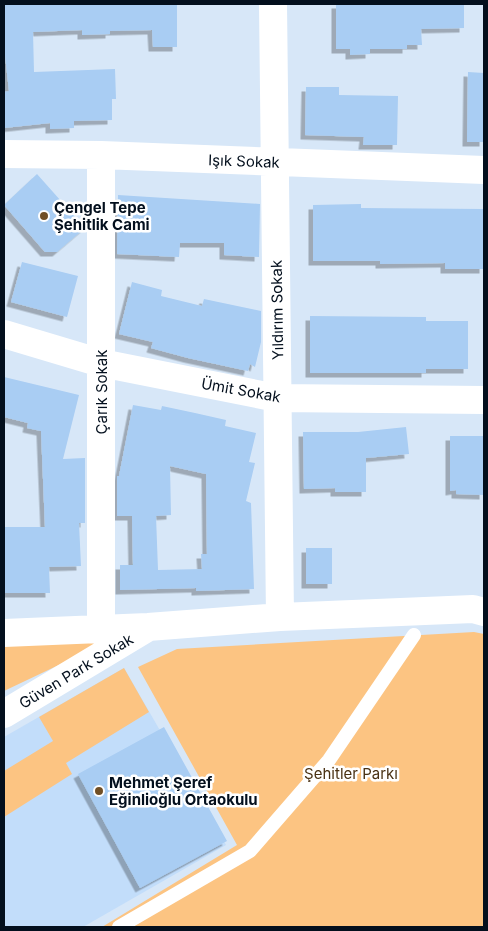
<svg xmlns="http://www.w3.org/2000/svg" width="488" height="931" viewBox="0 0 488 931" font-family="Inter,sans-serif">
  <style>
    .built { fill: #c2ddfa }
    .green { fill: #fcc482 }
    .building { fill: #a9cdf3; fill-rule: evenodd; filter: url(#shadow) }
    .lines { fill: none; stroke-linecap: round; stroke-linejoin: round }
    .lane { stroke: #fff; stroke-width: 14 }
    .street { stroke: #fff; stroke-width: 28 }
    .poi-dot { fill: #704f26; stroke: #fff; stroke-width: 2 }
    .labels { text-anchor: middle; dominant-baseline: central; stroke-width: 5; stroke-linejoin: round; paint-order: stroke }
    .street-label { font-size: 15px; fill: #030f1d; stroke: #fff }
    .poi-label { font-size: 15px; font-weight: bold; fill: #030f1d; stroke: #fff; text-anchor: start }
    .park-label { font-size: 15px; fill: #493113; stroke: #fff }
  </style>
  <defs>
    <filter id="shadow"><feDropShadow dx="-4.5" dy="4.5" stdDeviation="0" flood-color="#0004"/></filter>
  </defs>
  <rect width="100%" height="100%" fill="#d7e7f8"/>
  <path class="built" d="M124 668 226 845 83 927H4V737Z"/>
  <path class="green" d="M474 632 484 634V927H102L237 845 138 667 177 649Z
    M99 639 101 645 4 691V644Z
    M124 668 149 712 66 763 72 774 4 817V771L53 741 39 717Z"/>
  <path class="building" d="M4 4H177V47H153L152 30 110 31V34L82 35V30L33 32 34 72 115 69 116 99H112V120L74 121V128L50 129V123L4 128V92L9 91 5 55Z
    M336 4H464V28L421 29 422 45H407V49H370V54L350 55V49H336Z
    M468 72 484 73V142H467Z
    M306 87H339V95L398 96 397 145H363L364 137 305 135Z
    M37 174 85 228 57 252H45L4 205Z
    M118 195 260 204 259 257 224 255V243H180L179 257 117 254Z
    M361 204V208L484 209V269H445V263L380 264V261H313V205Z
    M22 262 78 276 67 317 11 302Z
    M132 282 162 290 161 296 202 306 204 299 261 311V342L255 367 250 364 248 371 188 358 151 348 153 342 119 334Z
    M310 316 426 317V321H468V369H426V373H310Z
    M4 377 79 395 63 459 85 458V523H79L81 566 49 567 50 593H4V527H45L41 431 27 428 28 423 4 417Z
    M133 405 161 410 162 406 195 413 226 420 225 426 256 433 249 462 255 463 246 501 251 503 254 589 196 591V588L120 590V565H133L132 516H117V476H119ZM170 466 206 474 207 554H201L202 569 158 570 156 516 171 515Z
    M406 427 409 454 366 458V492H335V488L304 489 303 432H358Z
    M450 436H484V495L456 494V490L450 491Z
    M306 548H332V584H306Z
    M164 727 227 841 140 888 78 774Z"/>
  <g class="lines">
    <path class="lane" d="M119 927 250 851 329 760 414 635"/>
    <path class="street" d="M273 4 280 617
      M4 154 101 155 484 170
      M4 334 101 363 277 398 484 400
      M101 629V155
      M4 633 148 627 280 617 473 609 484 612
      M4 714 147 628"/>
  </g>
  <g class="poi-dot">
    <circle cx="44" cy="216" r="5"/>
    <circle cx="99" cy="791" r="5"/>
  </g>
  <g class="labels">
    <g class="street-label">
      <text transform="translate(244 161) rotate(2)">Işık Sokak</text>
      <text transform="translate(277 310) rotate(-91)">Yıldırım Sokak</text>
      <text transform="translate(241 390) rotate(10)">Ümit Sokak</text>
      <text transform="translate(101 392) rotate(-90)">Çarık Sokak</text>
      <text transform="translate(76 671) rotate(-31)">Güven Park Sokak</text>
    </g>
    <g class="poi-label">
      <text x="54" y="207">Çengel Tepe<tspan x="54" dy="17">Şehitlik Cami</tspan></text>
      <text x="109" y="782">Mehmet Şeref<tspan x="109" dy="17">Eğinlioğlu Ortaokulu</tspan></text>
    </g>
    <g class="park-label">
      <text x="351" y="773">Şehitler Parkı</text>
    </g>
  </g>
  <rect width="488" height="931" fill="none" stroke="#030f1d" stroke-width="10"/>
</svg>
